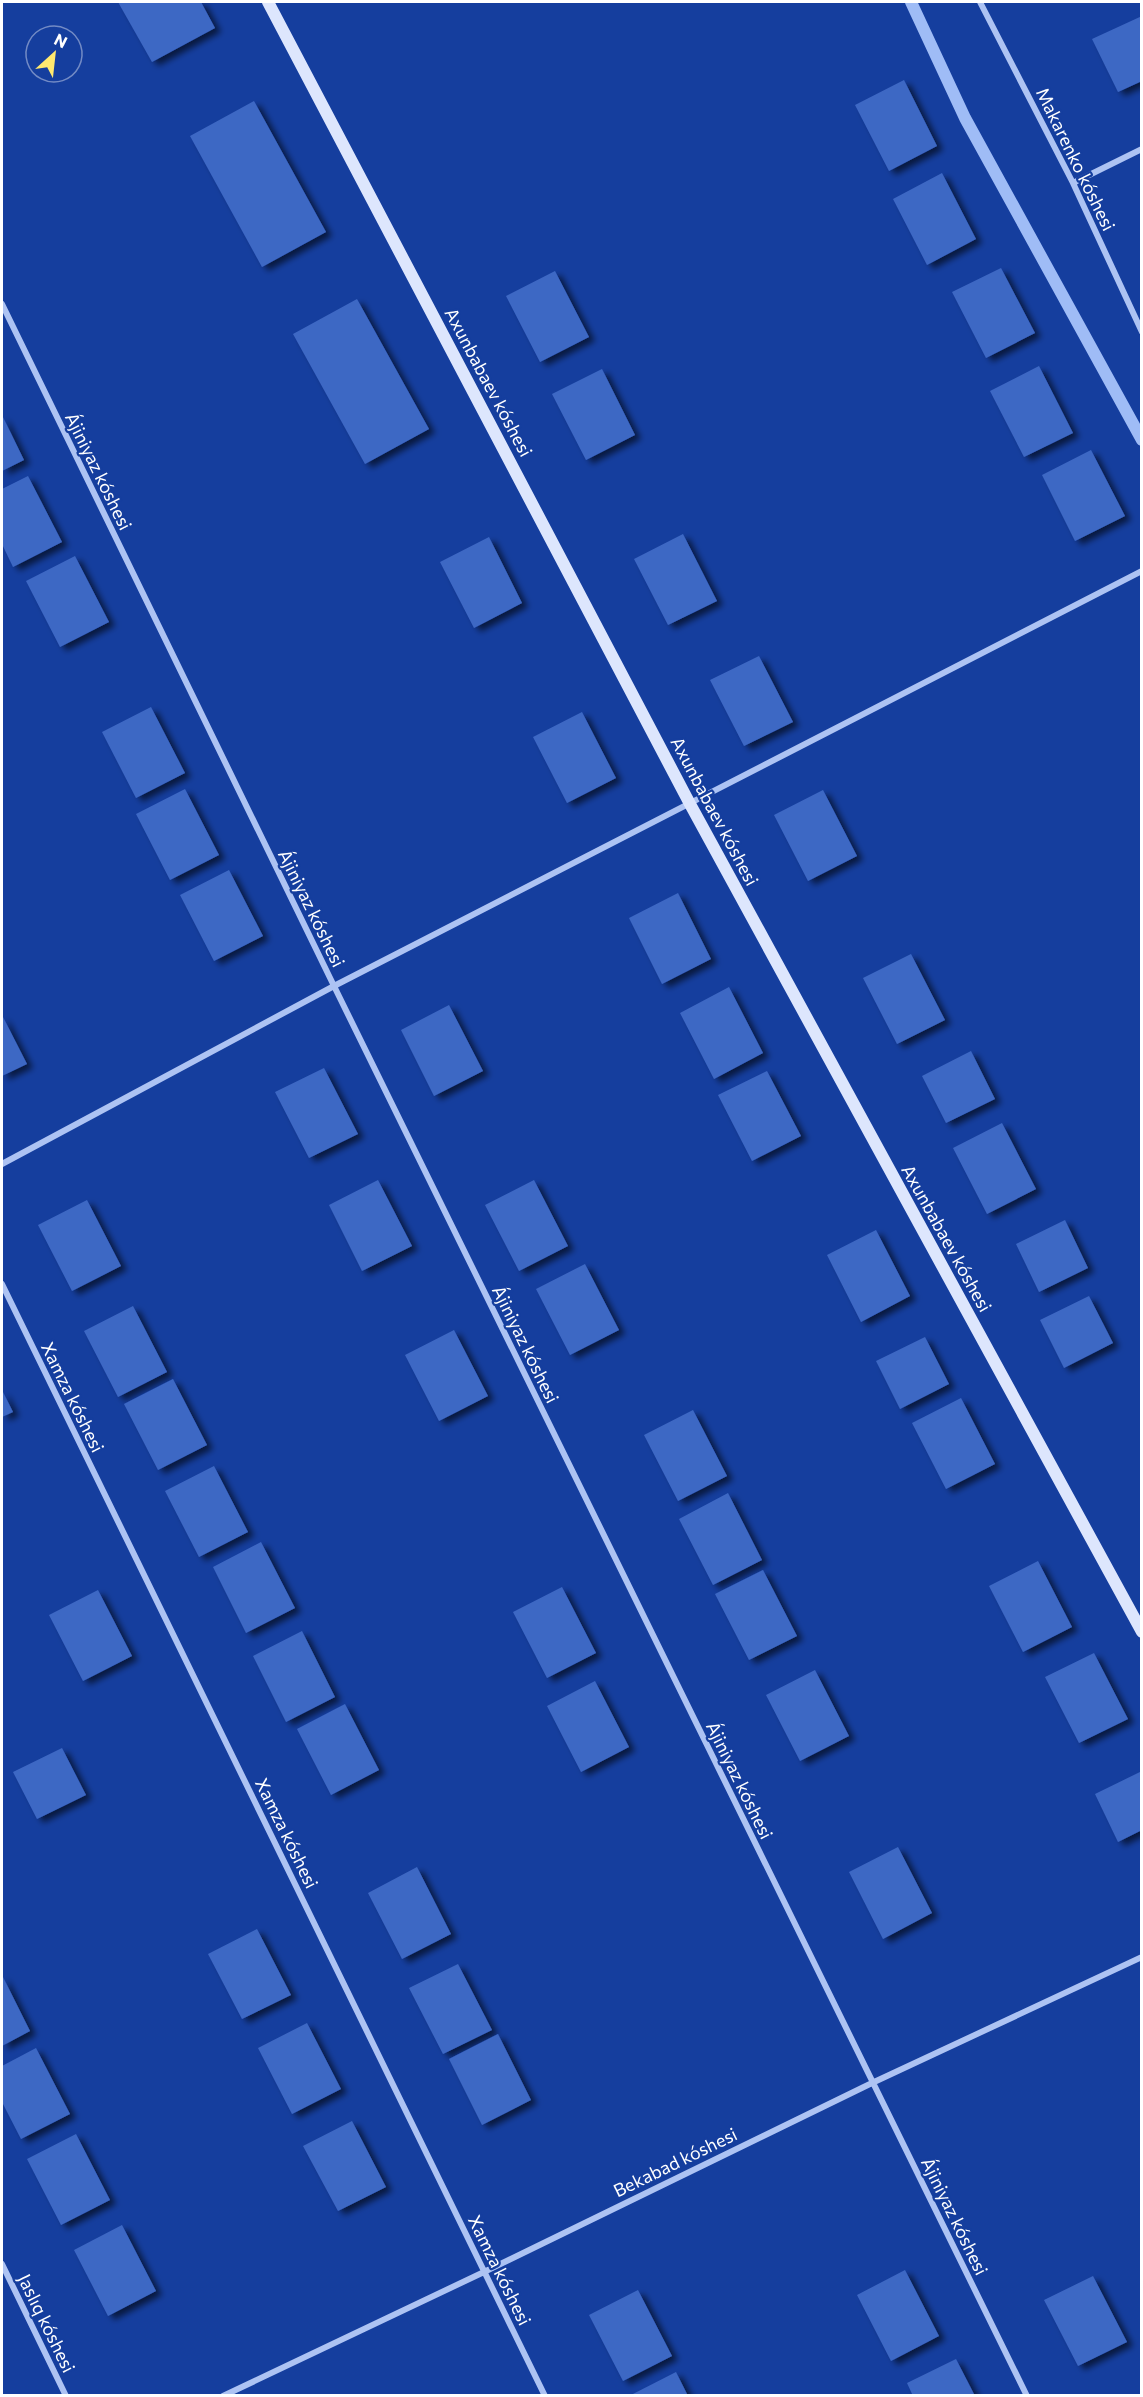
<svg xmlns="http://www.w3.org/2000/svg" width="1143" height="2397" viewBox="0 0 1143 2397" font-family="Commissioner,sans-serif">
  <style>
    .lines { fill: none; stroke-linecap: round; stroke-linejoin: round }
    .stream { stroke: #9fbcf6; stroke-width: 12 }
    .building { fill: #3e68c4; filter: url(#shadow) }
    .street { stroke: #adc3f3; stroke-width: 6 }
    .secondary { stroke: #dde6fd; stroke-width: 12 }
    .labels { text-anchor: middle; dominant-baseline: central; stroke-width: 4.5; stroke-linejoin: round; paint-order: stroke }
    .street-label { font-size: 18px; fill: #fff; stroke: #153e9e }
  </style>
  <defs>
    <filter id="shadow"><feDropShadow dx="6" dy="4" stdDeviation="3" flood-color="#0009"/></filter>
  </defs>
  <rect width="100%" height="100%" fill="#153e9e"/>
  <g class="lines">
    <path class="stream" d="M911 2 965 118 1142 440"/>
  </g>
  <path class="building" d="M118 2H201L215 28 152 62Z
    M1142 16V81L1118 92 1092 39Z
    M904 80 937 146 889 171 855 105Z
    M254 101 326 232 262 267 190 136Z
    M942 173 976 239 927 265 893 199Z
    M1001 268 1035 333 986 358 952 292Z
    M555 271 589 337 540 362 506 296Z
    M357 299 429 429 365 464 293 334Z
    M1039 366 1073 433 1024 457 990 391Z
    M602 369 635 435 586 460 552 394Z
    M2 415 24 460 2 471Z
    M1091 450 1125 516 1075 541 1042 475Z
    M28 476 62 542 13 567 2 544V489Z
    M683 534 717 601 668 625 634 559Z
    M489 537 522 603 474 628 440 562Z
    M75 556 109 622 60 647 26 581Z
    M759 656 793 722 744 746 710 680Z
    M151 707 185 773 136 798 102 732Z
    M582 712 616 778 567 803 533 737Z
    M185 789 219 855 170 880 136 814Z
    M823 790 857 856 808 881 774 815Z
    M229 870 263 936 214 961 180 895Z
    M678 893 711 959 662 984 629 918Z
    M911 954 945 1020 897 1044 863 978Z
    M729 987 763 1053 714 1079 680 1013Z
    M449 1005 483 1071 434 1096 401 1030Z
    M2 1015 27 1064 2 1076Z
    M971 1051 995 1099 946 1123 922 1076Z
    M324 1068 358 1134 309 1158 275 1092Z
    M767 1071 801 1136 752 1161 718 1095Z
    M1002 1123 1036 1189 987 1214 953 1148Z
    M378 1180 412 1246 362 1271 329 1205Z
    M534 1180 568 1246 519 1271 485 1205Z
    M87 1200 121 1266 72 1291 38 1225Z
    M1065 1220 1088 1268 1039 1292 1016 1244Z
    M876 1230 910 1296 861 1322 827 1255Z
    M585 1264 619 1330 570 1355 536 1289Z
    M1089 1296 1113 1343 1064 1368 1040 1320Z
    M133 1306 167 1372 118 1397 84 1331Z
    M454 1330 488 1396 439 1421 405 1355Z
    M925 1337 949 1384 900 1409 876 1361Z
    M173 1379 207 1445 158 1470 124 1404Z
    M2 1390 13 1412 2 1417Z
    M961 1398 995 1464 946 1489 912 1423Z
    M693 1410 727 1476 678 1501 644 1435Z
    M214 1466 248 1532 199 1557 165 1491Z
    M728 1493 762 1560 713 1585 679 1519Z
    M261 1542 295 1608 246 1633 213 1567Z
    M1038 1561 1072 1627 1023 1652 989 1586Z
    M763 1570 797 1636 749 1660 715 1594Z
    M562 1587 596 1653 547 1678 513 1612Z
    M98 1590 132 1656 83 1681 49 1615Z
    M302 1631 335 1697 286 1722 253 1656Z
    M1094 1653 1128 1719 1079 1743 1045 1677Z
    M815 1670 849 1736 800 1761 766 1695Z
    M595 1681 629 1747 581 1772 547 1706Z
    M345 1704 379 1770 331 1795 297 1729Z
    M62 1748 86 1795 37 1819 13 1772Z
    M1142 1771V1830L1118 1842 1095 1794Z
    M898 1847 932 1913 883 1939 849 1872Z
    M417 1867 451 1934 402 1959 368 1893Z
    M257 1929 291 1995 242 2019 208 1954Z
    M458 1964 492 2030 443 2054 409 1988Z
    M2 1975 30 2031 2 2046Z
    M307 2023 341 2089 292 2114 258 2048Z
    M498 2034 531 2100 482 2125 449 2059Z
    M36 2048 70 2114 21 2139 2 2102V2066Z
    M352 2121 386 2187 338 2211 303 2146Z
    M76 2134 110 2200 61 2225 27 2159Z
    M122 2225 156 2291 108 2316 74 2250Z
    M905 2270 939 2336 891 2361 857 2295Z
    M1093 2276 1127 2342 1078 2366 1044 2300Z
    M638 2290 672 2356 623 2381 589 2315Z
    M956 2359 975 2396H913L907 2383Z
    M676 2372 688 2396H629Z"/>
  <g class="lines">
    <path class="street" d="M980 2 1073 183 1142 332
      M1073 183 1142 149
      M2 304 334 986 1027 2396
      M2 1164 334 986 1142 571
      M2 1284 545 2396
      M2 2264 66 2396
      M223 2396 484 2272 872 2083 1142 1957"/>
    <path class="secondary" d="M268 2 690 804 1142 1632"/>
  </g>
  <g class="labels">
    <g class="street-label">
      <text transform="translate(1076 159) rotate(64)">Makarenko kóshesi</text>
      <text transform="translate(489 382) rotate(62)">Axunbabaev kóshesi</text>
      <text transform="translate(99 471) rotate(64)">Ájiniyaz kóshesi</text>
      <text transform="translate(715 811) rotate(62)">Axunbabaev kóshesi</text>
      <text transform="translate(312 908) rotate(64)">Ájiniyaz kóshesi</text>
      <text transform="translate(947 1238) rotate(61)">Axunbabaev kóshesi</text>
      <text transform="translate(526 1344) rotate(64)">Ájiniyaz kóshesi</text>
      <text transform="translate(73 1397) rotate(64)">Xamza kóshesi</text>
      <text transform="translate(740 1780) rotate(64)">Ájiniyaz kóshesi</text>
      <text transform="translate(287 1833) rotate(64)">Xamza kóshesi</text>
      <text transform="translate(675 2162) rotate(-26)">Bekabad kóshesi</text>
      <text transform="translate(955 2216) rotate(64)">Ájiniyaz kóshesi</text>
      <text transform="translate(500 2270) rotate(64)">Xamza kóshesi</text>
      <text transform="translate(47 2323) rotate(64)">Jaslıq kóshesi</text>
    </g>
  </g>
  <rect width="1143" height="2397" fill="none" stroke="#ffffff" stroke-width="6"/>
  <g transform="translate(54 54) rotate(27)"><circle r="28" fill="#153e9e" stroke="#738bc5" stroke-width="1.5"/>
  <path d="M0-4.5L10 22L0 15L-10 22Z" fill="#ffe96f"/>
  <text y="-9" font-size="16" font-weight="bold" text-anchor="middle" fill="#ffffff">N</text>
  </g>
</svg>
